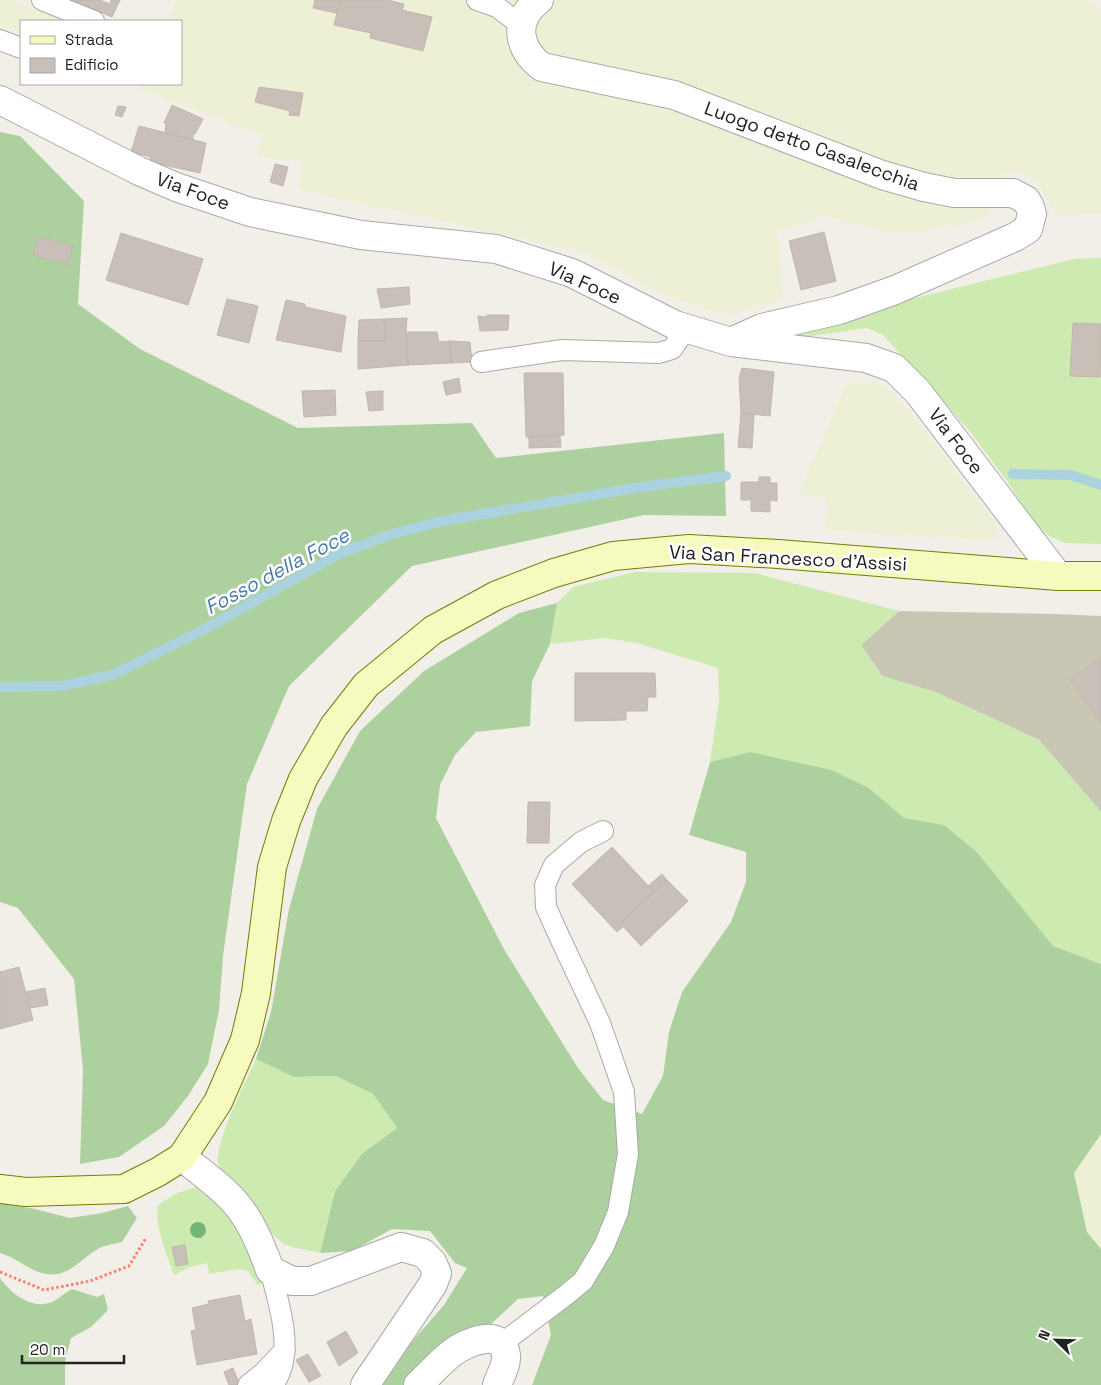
<svg xmlns="http://www.w3.org/2000/svg" width="1101" height="1385" viewBox="0 0 1101 1385" font-family="'Space Grotesk',sans-serif">
  <style>
    .construction { fill: #c7c7b4 }
    .farmland { fill: #eef0d5 }
    .grass { fill: #cdebb0 }
    .forest { fill: #add19e }
    .lines { fill: none; stroke-linecap: round; stroke-linejoin: round }
    .stream { stroke: #aad3df; stroke-width: 10 }
    .building { fill: #c7bfb8; stroke: #c4b6ab }
    .service-casing { stroke: #a9a9a9; stroke-width: 22 }
    .minor-casing { stroke: #a9a9a9; stroke-width: 30 }
    .secondary-casing { stroke: #707d05; stroke-width: 30 }
    .path { stroke: #fa8072; stroke-width: 3; stroke-dasharray: 2.5 2.5; stroke-linecap: butt }
    .service { stroke: #fff; stroke-width: 20 }
    .minor { stroke: #fff; stroke-width: 28 }
    .secondary { stroke: #f7fabf; stroke-width: 28 }
    .tree { fill: #74b475 }
    .labels { text-anchor: middle; dominant-baseline: central; stroke-width: 5; stroke-linejoin: round; paint-order: stroke }
    .street-label { font-size: 19px; fill: #222; stroke: #fff }
    .water-label { font-size: 20px; font-style: italic; fill: #4a7aab; stroke: #fff }
  </style>
  <rect width="100%" height="100%" fill="#f2efe9"/>
  <path class="construction" d="M899 611 1056 614 1101 616V812L1039 740 935 692 882 676 861 645Z"/>
  <path class="farmland" d="M0 0H11L63 21H21V31L0 26Z
    M177 0H1090L1101 12V213L1056 214 1036 180 1018 171 1003 175 988 215 967 223 908 233 861 227 828 216 777 232 783 299 725 315 662 294 587 254 493 232 299 190 302 161 257 156 261 135 140 89 142 84H181V21H168Z
    M876 382 895 394 913 415 996 524 997 534 993 539 982 540 825 530 827 499 799 493 847 383Z
    M1101 1134V1249L1087 1232 1074 1173Z"/>
  <path class="grass" d="M1101 258V544L1065 543 1051 537 1037 526 1007 481 968 429 883 335 867 328 799 338 792 337 790 332 793 328 1074 259Z
    M635 572 754 573 899 611 861 645 882 676 935 692 1039 740 1101 812V964L1053 946 976 851 944 825 904 818 869 788 750 752 710 762 719 701 718 668 637 643 605 638 550 644 557 603 573 587Z
    M256 1059 294 1077 336 1076 373 1094 397 1128 362 1154 335 1191 320 1253C309 1250 296 1249 286 1245 272 1238 219 1178 218 1163 215 1140 246 1082 256 1059Z
    M196 1187C208 1192 224 1200 232 1211 247 1233 255 1259 262 1284H257L248 1271 240 1269 209 1274 207 1263 190 1267 174 1275C167 1256 154 1225 158 1205L177 1193Z"/>
  <path class="forest" d="M0 132 20 136 84 201 78 304 140 349 298 428 472 423 496 458 724 433 726 516 644 515 412 566 289 686 247 784 223 956 219 1010 208 1064 188 1096 164 1126 119 1157 80 1164 83 1070 74 979 18 908 0 902Z
    M557 603 550 644 532 681 530 726 476 732 455 755 440 785 436 818 505 951 578 1068 603 1100 642 1114 663 1076 669 1032 682 992 731 922 746 882V852L689 835 710 762 750 752 831 770 869 788 904 818 944 825 976 851 1053 946 1101 964V1134L1074 1173 1087 1232 1101 1249V1385H532L551 1335 543 1296 518 1299 491 1324 462 1336 410 1385H378L395 1361 444 1305 467 1268 455 1263 430 1231 392 1229 352 1251 320 1253 335 1191 362 1154 397 1128 373 1094 336 1076 294 1077 256 1059 271 1012 289 909 317 809 360 731 424 671 519 613Z
    M0 1203 35 1209 70 1218 102 1213 128 1206 137 1218 122 1242C114 1244 104 1245 96 1250 79 1261 66 1280 42 1273 27 1269 15 1257 0 1253Z
    M0 1278C11 1294 32 1310 52 1302 59 1299 65 1292 72 1289L97 1297 104 1294 108 1310 91 1327 71 1338 65 1362V1385H0Z"/>
  <g class="lines">
    <path class="stream" d="M1013 474 1071 475 1101 485
      M0 687 61 686 112 675 205 629 341 553 392 534 442 521 635 488 726 476"/>
  </g>
  <path class="building" d="M67 0H100L110 4 111 0H120L112 17 82 4 81 7Z
    M315 0H340L336 13 313 8Z
    M340 0H387L404 4 402 10 432 17 423 51 370 38 371 33 334 25Z
    M259 87 303 93 299 116 289 115 290 111 255 102Z
    M172 105 203 119 195 134H193V140L165 133 166 124 164 123Z
    M118 106 126 107 122 117 115 115Z
    M139 126 206 143 200 173 150 162 151 157 131 152Z
    M275 164 288 167 283 186 270 182Z
    M824 232 836 281 801 290 789 241Z
    M121 233 203 259 188 305 106 280Z
    M38 236 73 246 68 265 33 255Z
    M409 287 410 304 381 308 377 289Z
    M227 299 258 306 249 343 217 335Z
    M286 300 305 304V307L346 316 341 352 276 340Z
    M487 315H509L508 330 480 331 478 316 486 317Z
    M407 318 406 332 408 365 358 369V341H386L384 319Z
    M384 319 386 341H358L359 320Z
    M1073 323 1101 324 1100 377 1070 376Z
    M406 332H437L439 342 450 341 451 363 408 365Z
    M450 341 470 342 472 362 451 363Z
    M742 368 774 372 770 416 741 413 739 378Z
    M524 373H563L564 435 526 437Z
    M459 378 461 392 446 395 443 382Z
    M335 390 336 415 304 417 302 391Z
    M383 391V410L369 411 366 392Z
    M741 413 754 415 752 448 738 447Z
    M560 435 561 447 529 448V437Z
    M759 477H770V483H777V501L770 500V512L751 511V500H741V482H759Z
    M1101 657V723L1070 680Z
    M575 673H655L656 697H648L647 711H626V720L575 721Z
    M528 802H550L549 843H527Z
    M612 847 654 892 620 923 623 927 617 932 572 884Z
    M662 874 667 880 654 892 648 886Z
    M667 880 688 901 641 946 620 923Z
    M19 967 33 1020 0 1029V972Z
    M45 988 48 1005 30 1008 26 992Z
    M185 1245 188 1264 176 1266 172 1247Z
    M240 1295 245 1321 251 1319 257 1354 197 1365 191 1331 196 1330 192 1308 209 1304 208 1301Z
    M346 1331 358 1353 339 1366 327 1342Z
    M308 1354 321 1376 309 1382 296 1360Z
    M233 1368 240 1385H229L224 1372Z"/>
  <g class="lines">
    <defs>
      <path id="service" d="M42 0 94 21
        M477 0 497 7 522 26
        M0 40 21 48
        M481 362 562 350 659 353 672 349 686 329
        M270 1270C279 1303 296 1355 273 1385
        M501 1344 566 1295 583 1281 604 1246 618 1212 628 1154 624 1092 600 1023 560 938 546 907 545 885 554 865 581 842 603 831
        M248 1385 263 1373 285 1350"/>
      <path id="minor" d="M539 0C512 20 518 49 542 67L674 95 882 175 924 187 954 193H1013L1026 200 1030 207 1032 214 1028 229 1015 237 895 290 839 310 762 328 733 341
        M0 100 139 171 176 187 250 212 361 235 496 249 572 273 675 325 731 342 866 358 894 368 918 392 1058 576
        M182 1157C198 1170 217 1183 232 1199 250 1218 261 1245 270 1270L292 1281H311L401 1247 423 1253 432 1262 437 1273 433 1284 365 1385
        M418 1385C429 1375 440 1362 452 1353 465 1343 502 1326 506 1355 507 1365 500 1376 497 1385"/>
      <path id="secondary" d="M0 1189 26 1192 124 1189 158 1172 182 1157 218 1102 245 1040 256 993 272 867 286 821 303 779 334 726 366 685 433 630 497 595 554 573 613 556 689 549 778 554 1058 576H1101"/>
    </defs>
    <use href="#service" class="service-casing"/>
    <use href="#minor" class="minor-casing"/>
    <use href="#secondary" class="secondary-casing"/>
    <path class="path" d="M0 1272 44 1290 90 1281 129 1266 146 1238"/>
    <use href="#service" class="service"/>
    <use href="#minor" class="minor"/>
    <use href="#secondary" class="secondary"/>
  </g>
  <circle class="tree" cx="198" cy="1230" r="8"/>
  <g class="labels">
    <g class="street-label">
      <text transform="translate(812 146) rotate(20)">Luogo detto Casalecchia</text>
      <text transform="translate(193 191) rotate(20)">Via Foce</text>
      <text transform="translate(585 283) rotate(24)">Via Foce</text>
      <text transform="translate(956 441) rotate(53)">Via Foce</text>
      <text transform="translate(788 558) rotate(3)">Via San Francesco d'Assisi</text>
    </g>
    <g class="water-label">
      <text transform="translate(277 571) rotate(-28)">Fosso della Foce</text>
    </g>
  </g>
  <rect x="20" y="20" width="162" height="65" fill="#ffffff" stroke="#a7a7a7"/>
  <rect x="30" y="36" width="25" height="8" fill="#f7fabf" stroke="#a7a7a7"/>
  <text x="65" y="45" font-size="15" fill="#222222">Strada</text>
  <rect x="30" y="58" width="25" height="15" fill="#c7bfb8" stroke="#a7a7a7"/>
  <text x="65" y="70" font-size="15" fill="#222222">Edificio</text>
  <g transform="translate(1056 1340) rotate(293)" stroke="#ffffff" stroke-width="4" paint-order="stroke">
  <path d="M0-4L9 19L0 12L-9 19Z" fill="#222222"/>
  <text y="-8" font-size="14" font-weight="bold" text-anchor="middle" fill="#222222">N</text>
  </g>
  <path d="M22 1355v8h102v-8" fill="none" stroke="#222222" stroke-width="2.5"/>
  <text x="30" y="1355" font-size="15" fill="#222222" stroke="#ffffff" stroke-width="4" paint-order="stroke">20 m</text>
</svg>
